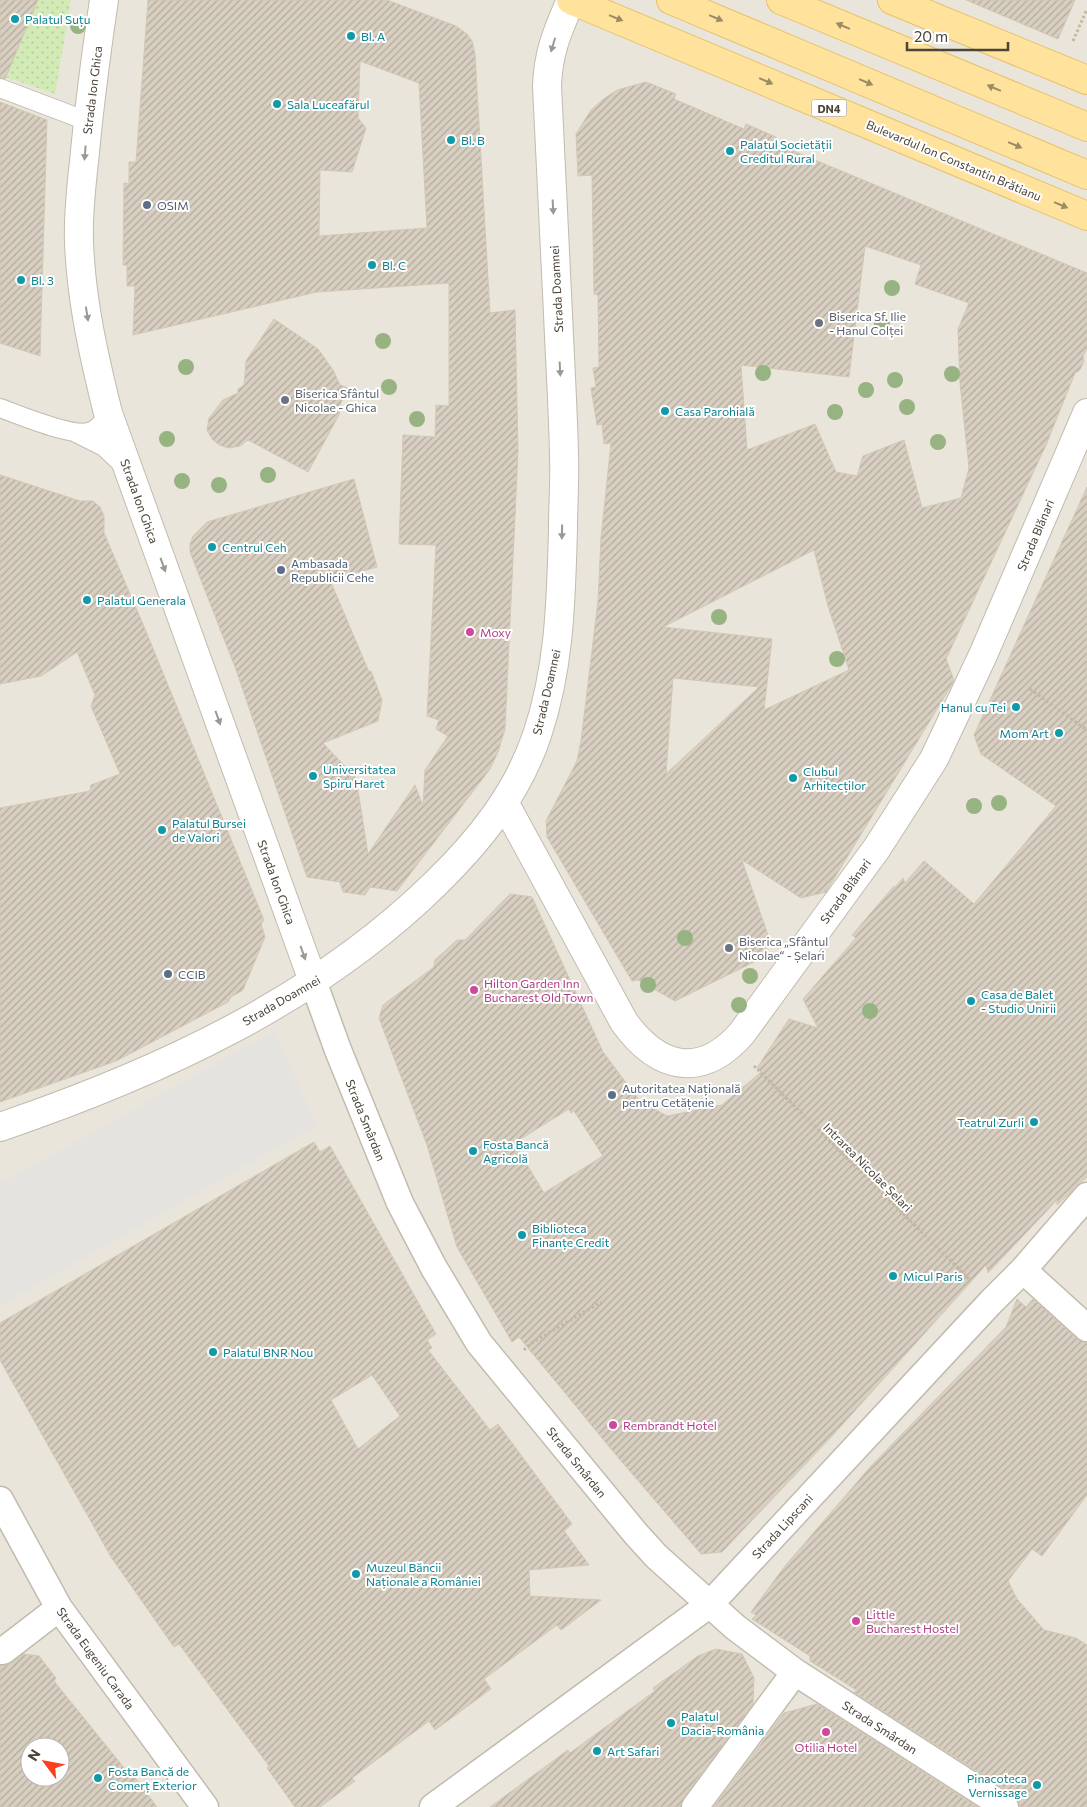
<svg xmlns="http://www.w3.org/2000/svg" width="1087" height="1807" viewBox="0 0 1087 1807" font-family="Commissioner,sans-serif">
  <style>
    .residential { fill: #eae5da; fill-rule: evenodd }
    .grass { fill: url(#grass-dots) }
    .parking { fill: #e5e3e0 }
    .building { fill: url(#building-hatch); stroke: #d3c7b4; fill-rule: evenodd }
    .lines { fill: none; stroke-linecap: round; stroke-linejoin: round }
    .service-casing { stroke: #c2bbae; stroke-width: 20 }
    .pedestrian-casing { stroke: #c2bbae; stroke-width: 29 }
    .minor-casing { stroke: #c2bbae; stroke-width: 30 }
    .primary-casing { stroke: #e6c16a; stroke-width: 30 }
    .path { stroke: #c4b79f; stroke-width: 3; stroke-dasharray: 2.5 2.5; stroke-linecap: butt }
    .service { stroke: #fff; stroke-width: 18 }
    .pedestrian { stroke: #fff; stroke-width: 26 }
    .minor { stroke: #fff; stroke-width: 28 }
    .primary { stroke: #ffe39c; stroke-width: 28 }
    .tree { fill: #97b381 }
    .oneway { fill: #9c8c66 }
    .oneway2 { fill: #9c9892 }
    .culture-dot { fill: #0f9aa8; stroke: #fff; stroke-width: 2 }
    .service-dot { fill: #5c6f8a; stroke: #fff; stroke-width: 2 }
    .worship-dot { fill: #6b7280; stroke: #fff; stroke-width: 2 }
    .hotel-dot { fill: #d1479c; stroke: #fff; stroke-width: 2 }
    .labels { text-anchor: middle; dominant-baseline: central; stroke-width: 4; stroke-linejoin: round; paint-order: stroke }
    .shield { fill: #fff; stroke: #817c74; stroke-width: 1 }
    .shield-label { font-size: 11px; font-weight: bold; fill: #4b4439 }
    .culture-label { font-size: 12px; fill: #0d838f; stroke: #fff; text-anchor: start }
    .street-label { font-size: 12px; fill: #4b4439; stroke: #fff }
    .service-label { font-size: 12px; fill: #4e5e75; stroke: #fff; text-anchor: start }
    .worship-label { font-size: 12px; fill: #5b616d; stroke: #fff; text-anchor: start }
    .hotel-label { font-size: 12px; fill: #b23c85; stroke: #fff; text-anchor: start }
  </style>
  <defs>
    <pattern id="grass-dots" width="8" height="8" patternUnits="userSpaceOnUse" patternTransform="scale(1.25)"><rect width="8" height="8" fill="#d2eab5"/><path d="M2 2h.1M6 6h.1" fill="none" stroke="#b6ca9c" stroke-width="1.8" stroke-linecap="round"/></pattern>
    <pattern id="building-hatch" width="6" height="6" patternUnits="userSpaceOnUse" patternTransform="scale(1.25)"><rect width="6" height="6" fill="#d8cfc1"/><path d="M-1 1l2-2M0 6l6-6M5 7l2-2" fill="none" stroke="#b1aa9e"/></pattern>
  </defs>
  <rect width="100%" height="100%" fill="#f6f3ec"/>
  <path class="residential" d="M0 0H1087V1807H0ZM30 1747H60V1777H30Z"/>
  <path class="grass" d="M38 0H71L55 94 0 75V38L19 46Z"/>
  <path class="parking" d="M274 1031 317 1125 0 1306V1184Z"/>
  <path class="building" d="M0 0H38L5 79 0 78Z
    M148 0H387L456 26 467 34 472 41 475 54 490 313 515 310 518 452 505 729 498 752 490 769 397 891 370 887 365 895 343 892 340 882 307 877 235 667 190 552V545L193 536 207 522 354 479 377 567 330 580 369 672 371 671 382 700 378 721 323 743 356 778 368 854 415 785 423 806 425 770 448 736 436 729 439 720 427 716 436 545 399 544 403 435 435 437 436 405 449 406V283L317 292 133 335 135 286H127V265H123L124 183 129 184V162H136ZM360 61 419 83 427 228 319 236 320 170 352 172 366 128 358 118Z
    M966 0H1075L1058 39Z
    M646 82 676 94 674 99 744 129 746 124 776 137 774 143 1087 273V348L1083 357 1084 361 1080 370 1075 373 1046 445 946 659 954 680 951 686 826 892 801 898 742 860 769 938 766 952 762 958 675 1001 638 980 632 981 547 837 546 821 577 761 581 741 598 601 601 538 611 443 604 444 602 424 597 425 591 388 596 387 593 368 599 367 598 295 594 294 592 175 578 176 576 134 591 110 602 100 617 90ZM865 246 921 265 915 284 969 303 958 329 960 383 969 468 961 498 922 508 904 440 863 456 857 476 836 472 815 424 747 450 741 365 849 377ZM814 550 828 606 849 670 764 710 772 639 663 627ZM673 678 759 687 666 774Z
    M0 102 47 120 40 356 0 343Z
    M274 319 318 349 333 370 340 385 348 388 337 411 340 413 308 472 248 440 240 446 229 448 219 445 212 439 207 430 209 418 223 400 238 393V389L244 385 246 361Z
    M0 475 80 501H93L100 507 104 516V533L145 629 264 920 261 924 265 937 243 990 231 997 228 1002 116 1061 0 1102V808L90 791 91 785 120 774 91 706 95 695 77 652 41 676 0 684Z
    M1087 487V1177L1057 1205V1200L988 1273 986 1265 833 1435 722 1552 701 1554 616 1455 519 1337 512 1342 457 1247 427 1145 379 1018 383 1005 434 967 435 960 457 940H465L510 894 532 897 603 1052 639 1100 667 1116 722 1105 761 1072 757 1068 789 1019 818 1028 803 999 856 938 852 935 894 886 895 887 903 878 905 883 924 861 974 904 1056 806 981 754 974 735ZM569 1109 571 1113 574 1111 603 1156 544 1193 514 1143Z
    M314 1142 320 1152 330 1146 436 1334 427 1340 432 1348 428 1350 490 1430 498 1424 572 1524 564 1531 589 1565 529 1570 530 1596 601 1600 561 1630 557 1625 484 1679 491 1689 435 1730 429 1721 352 1778 355 1781 320 1807H295L267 1768 269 1766 179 1644 174 1647 111 1557 0 1360V1323ZM372 1375 400 1416 358 1449 331 1400Z
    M1017 1299 1026 1307 1033 1299 1077 1339 1087 1343V1495L1042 1556 1032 1549 1008 1581 1017 1599 1044 1630 1076 1638 1087 1645V1807H1020L1018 1800 1013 1794 854 1692 858 1691 810 1661V1656L752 1619 756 1615 751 1612 785 1566 871 1466 1006 1327Z
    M716 1649 742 1654 754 1678 753 1704 683 1798 680 1807H490L568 1750 570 1753 655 1691 653 1688 698 1656Z
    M23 1654 39 1656 56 1678 54 1681 129 1774 131 1772 157 1807H0V1665L5 1666 12 1663ZM30 1747H60V1777H30Z
    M817 1704 977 1807H714L784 1713Z"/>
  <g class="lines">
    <defs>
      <path id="service" d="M0 88 87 121
        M0 408C20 415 71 437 89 432 98 429 104 421 108 413
        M76 433 104 447 124 466"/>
      <path id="pedestrian" d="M313 981 338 1050 400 1203 434 1268 479 1343 636 1534 656 1556 735 1627 795 1672 1005 1807
        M1023 1270 1087 1328
        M0 1500 59 1608 205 1807
        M3 1651 59 1608
        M433 1807 710 1604 991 1302 1023 1270 1087 1196
        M695 1807 795 1672"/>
      <path id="minor" d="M104 0C96 54 89 108 84 162 81 188 78 215 79 242 81 300 94 357 108 413L313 981
        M505 804 624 1022C658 1069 701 1080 742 1033L877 848 934 759 983 655 1087 413
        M0 1127C158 1073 316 1001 436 883 480 840 517 794 537 735 560 667 561 599 563 529 563 504 565 479 564 455 563 408 560 361 558 314 554 238 551 162 547 86 548 52 558 30 571 0"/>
      <path id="primary" d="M571 0 1087 216
        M671 0 1087 175
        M781 0 1087 127
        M892 0 1087 80"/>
    </defs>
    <use href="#service" class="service-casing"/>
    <use href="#pedestrian" class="pedestrian-casing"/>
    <use href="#minor" class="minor-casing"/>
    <use href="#primary" class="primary-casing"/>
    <path class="path" d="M1073 41 1087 9
      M1030 689 1087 730
      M754 1066 970 1280
      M524 1350 530 1344 601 1302"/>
    <use href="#service" class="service"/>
    <use href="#pedestrian" class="pedestrian"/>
    <use href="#minor" class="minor"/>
    <use href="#primary" class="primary"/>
  </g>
  <g class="tree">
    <circle cx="78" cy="26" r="8"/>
    <circle cx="892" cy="288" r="8"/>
    <circle cx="882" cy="324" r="8"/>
    <circle cx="383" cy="341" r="8"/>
    <circle cx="186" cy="367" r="8"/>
    <circle cx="763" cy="373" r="8"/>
    <circle cx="952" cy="374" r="8"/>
    <circle cx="895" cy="380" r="8"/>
    <circle cx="389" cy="387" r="8"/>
    <circle cx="866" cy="390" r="8"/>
    <circle cx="907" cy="407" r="8"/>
    <circle cx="835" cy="412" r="8"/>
    <circle cx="417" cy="419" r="8"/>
    <circle cx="167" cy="439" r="8"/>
    <circle cx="938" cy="442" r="8"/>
    <circle cx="268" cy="475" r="8"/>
    <circle cx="182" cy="481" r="8"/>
    <circle cx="219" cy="485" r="8"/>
    <circle cx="719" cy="617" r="8"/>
    <circle cx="837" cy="659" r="8"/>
    <circle cx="999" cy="803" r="8"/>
    <circle cx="974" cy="806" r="8"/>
    <circle cx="685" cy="938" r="8"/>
    <circle cx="750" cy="976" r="8"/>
    <circle cx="648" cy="985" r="8"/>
    <circle cx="739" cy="1005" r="8"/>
    <circle cx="870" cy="1011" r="8"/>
  </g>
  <defs><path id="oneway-solid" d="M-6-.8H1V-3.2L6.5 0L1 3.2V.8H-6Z" transform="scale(1.25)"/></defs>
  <g class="oneway">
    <use href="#oneway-solid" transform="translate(616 18) rotate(22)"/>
    <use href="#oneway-solid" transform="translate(716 18) rotate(23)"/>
    <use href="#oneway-solid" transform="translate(843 26) rotate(-157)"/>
    <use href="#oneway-solid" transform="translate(766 81) rotate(23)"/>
    <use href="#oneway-solid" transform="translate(866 82) rotate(23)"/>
    <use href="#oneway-solid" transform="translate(994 88) rotate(-157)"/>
    <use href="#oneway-solid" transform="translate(1015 145) rotate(23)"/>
    <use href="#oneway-solid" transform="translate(1061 205) rotate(23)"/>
  </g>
  <g class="oneway2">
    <use href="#oneway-solid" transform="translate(553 45) rotate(107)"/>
    <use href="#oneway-solid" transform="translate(85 153) rotate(95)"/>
    <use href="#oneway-solid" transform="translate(553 207) rotate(87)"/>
    <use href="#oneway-solid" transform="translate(87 314) rotate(81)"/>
    <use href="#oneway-solid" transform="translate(560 369) rotate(87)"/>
    <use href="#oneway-solid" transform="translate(562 532) rotate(91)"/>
    <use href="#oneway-solid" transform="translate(163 565) rotate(70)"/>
    <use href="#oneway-solid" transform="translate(218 718) rotate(70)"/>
    <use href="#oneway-solid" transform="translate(303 953) rotate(70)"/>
  </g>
  <g class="culture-dot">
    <circle cx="15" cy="19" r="5"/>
    <circle cx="351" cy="36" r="5"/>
    <circle cx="277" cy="104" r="5"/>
    <circle cx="451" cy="140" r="5"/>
    <circle cx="730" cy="151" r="5"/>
    <circle cx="372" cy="265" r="5"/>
    <circle cx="21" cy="280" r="5"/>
    <circle cx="665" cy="411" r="5"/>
    <circle cx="212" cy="547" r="5"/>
    <circle cx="87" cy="600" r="5"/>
    <circle cx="1016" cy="707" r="5"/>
    <circle cx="1059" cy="733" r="5"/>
    <circle cx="313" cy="776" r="5"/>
    <circle cx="793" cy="778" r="5"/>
    <circle cx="162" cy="830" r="5"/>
    <circle cx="971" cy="1001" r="5"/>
    <circle cx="1034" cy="1122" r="5"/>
    <circle cx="473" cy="1151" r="5"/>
    <circle cx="522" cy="1235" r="5"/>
    <circle cx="893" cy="1276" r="5"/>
    <circle cx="213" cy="1352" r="5"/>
    <circle cx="356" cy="1574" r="5"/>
    <circle cx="671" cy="1723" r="5"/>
    <circle cx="597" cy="1751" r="5"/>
    <circle cx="98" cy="1778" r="5"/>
    <circle cx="1037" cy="1785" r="5"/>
  </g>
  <g class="service-dot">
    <circle cx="147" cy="205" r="5"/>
    <circle cx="281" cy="570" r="5"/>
    <circle cx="168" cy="974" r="5"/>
    <circle cx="612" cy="1095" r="5"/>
  </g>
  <g class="worship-dot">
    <circle cx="819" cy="323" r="5"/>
    <circle cx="285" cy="400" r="5"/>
    <circle cx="729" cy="948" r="5"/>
  </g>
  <g class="hotel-dot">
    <circle cx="470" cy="632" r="5"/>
    <circle cx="474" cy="990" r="5"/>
    <circle cx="613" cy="1425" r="5"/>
    <circle cx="856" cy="1621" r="5"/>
    <circle cx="826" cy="1732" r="5"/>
  </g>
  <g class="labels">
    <rect class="shield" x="811.5" y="99.5" width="35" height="17" rx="4"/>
    <g class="shield-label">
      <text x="829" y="108">DN4</text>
    </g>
    <g class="culture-label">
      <text x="25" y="19">Palatul Suțu</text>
      <text x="361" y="36">Bl. A</text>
      <text x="287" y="104">Sala Luceafărul</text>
      <text x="461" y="140">Bl. B</text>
      <text x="740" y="144">Palatul Societății<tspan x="740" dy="14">Creditul Rural</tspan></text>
      <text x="382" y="265">Bl. C</text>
      <text x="31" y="280">Bl. 3</text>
      <text x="675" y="411">Casa Parohială</text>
      <text x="222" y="547">Centrul Ceh</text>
      <text x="97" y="600">Palatul Generala</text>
      <text x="1006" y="707" text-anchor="end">Hanul cu Tei</text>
      <text x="1049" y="733" text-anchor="end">Mom Art</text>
      <text x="323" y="769">Universitatea<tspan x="323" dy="14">Spiru Haret</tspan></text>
      <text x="803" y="771">Clubul<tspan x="803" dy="14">Arhitecților</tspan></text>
      <text x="172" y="823">Palatul Bursei<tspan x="172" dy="14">de Valori</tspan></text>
      <text x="981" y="994">Casa de Balet<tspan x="981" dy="14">- Studio Unirii</tspan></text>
      <text x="1024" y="1122" text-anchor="end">Teatrul Zurli</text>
      <text x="483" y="1144">Fosta Bancă<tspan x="483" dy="14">Agricolă</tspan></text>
      <text x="532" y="1228">Biblioteca<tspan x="532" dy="14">Finanțe Credit</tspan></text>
      <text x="903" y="1276">Micul Paris</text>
      <text x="223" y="1352">Palatul BNR Nou</text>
      <text x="366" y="1567">Muzeul Băncii<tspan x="366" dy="14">Naționale a României</tspan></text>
      <text x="681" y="1716">Palatul<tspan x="681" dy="14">Dacia-România</tspan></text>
      <text x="607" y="1751">Art Safari</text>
      <text x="108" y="1771">Fosta Bancă de<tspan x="108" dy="14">Comerț Exterior</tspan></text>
      <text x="1027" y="1778" text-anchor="end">Pinacoteca<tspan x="1027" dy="14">Vernissage</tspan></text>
    </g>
    <g class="street-label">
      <text transform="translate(92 90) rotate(-83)">Strada Ion Ghica</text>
      <text transform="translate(954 160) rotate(23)">Bulevardul Ion Constantin Brătianu</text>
      <text transform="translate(556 289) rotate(-93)">Strada Doamnei</text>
      <text transform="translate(140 501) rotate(70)">Strada Ion Ghica</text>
      <text transform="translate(1035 535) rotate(-67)">Strada Blănari</text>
      <text transform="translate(546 692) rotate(-77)">Strada Doamnei</text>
      <text transform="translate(277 882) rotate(70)">Strada Ion Ghica</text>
      <text transform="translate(845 891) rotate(-54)">Strada Blănari</text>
      <text transform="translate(281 1000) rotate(-30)">Strada Doamnei</text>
      <text transform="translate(366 1120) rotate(68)">Strada Smârdan</text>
      <text transform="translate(868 1167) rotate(45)">Intrarea Nicolae Șelari</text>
      <text transform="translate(577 1462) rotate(51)">Strada Smârdan</text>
      <text transform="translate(782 1526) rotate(-47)">Strada Lipscani</text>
      <text transform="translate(96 1658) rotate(54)">Strada Eugeniu Carada</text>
      <text transform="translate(880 1727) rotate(33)">Strada Smârdan</text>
    </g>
    <g class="service-label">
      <text x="157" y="205">OSIM</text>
      <text x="291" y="563">Ambasada<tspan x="291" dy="14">Republicii Cehe</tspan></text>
      <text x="178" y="974">CCIB</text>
      <text x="622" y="1088">Autoritatea Națională<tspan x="622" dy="14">pentru Cetățenie</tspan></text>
    </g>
    <g class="worship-label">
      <text x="829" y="316">Biserica Sf. Ilie<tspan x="829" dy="14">- Hanul Colței</tspan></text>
      <text x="295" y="393">Biserica Sfântul<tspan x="295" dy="14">Nicolae - Ghica</tspan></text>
      <text x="739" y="941">Biserica „Sfântul<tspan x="739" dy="14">Nicolae“ - Șelari</tspan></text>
    </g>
    <g class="hotel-label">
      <text x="480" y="632">Moxy</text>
      <text x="484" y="983">Hilton Garden Inn<tspan x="484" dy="14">Bucharest Old Town</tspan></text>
      <text x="623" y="1425">Rembrandt Hotel</text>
      <text x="866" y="1614">Little<tspan x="866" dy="14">Bucharest Hostel</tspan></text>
      <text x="826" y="1747" text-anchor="middle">Otilia Hotel</text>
    </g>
  </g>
  <g transform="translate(45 1762) rotate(302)"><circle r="24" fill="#ffffff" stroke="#b7b4b0"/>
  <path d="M0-4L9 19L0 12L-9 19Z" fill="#fc3f1d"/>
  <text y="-8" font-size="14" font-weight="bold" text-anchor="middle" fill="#4b4439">N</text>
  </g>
  <path d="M907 42v8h101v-8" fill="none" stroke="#4b4439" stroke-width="2.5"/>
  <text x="914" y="42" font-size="15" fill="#4b4439" stroke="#ffffff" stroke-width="4" paint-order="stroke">20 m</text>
</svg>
